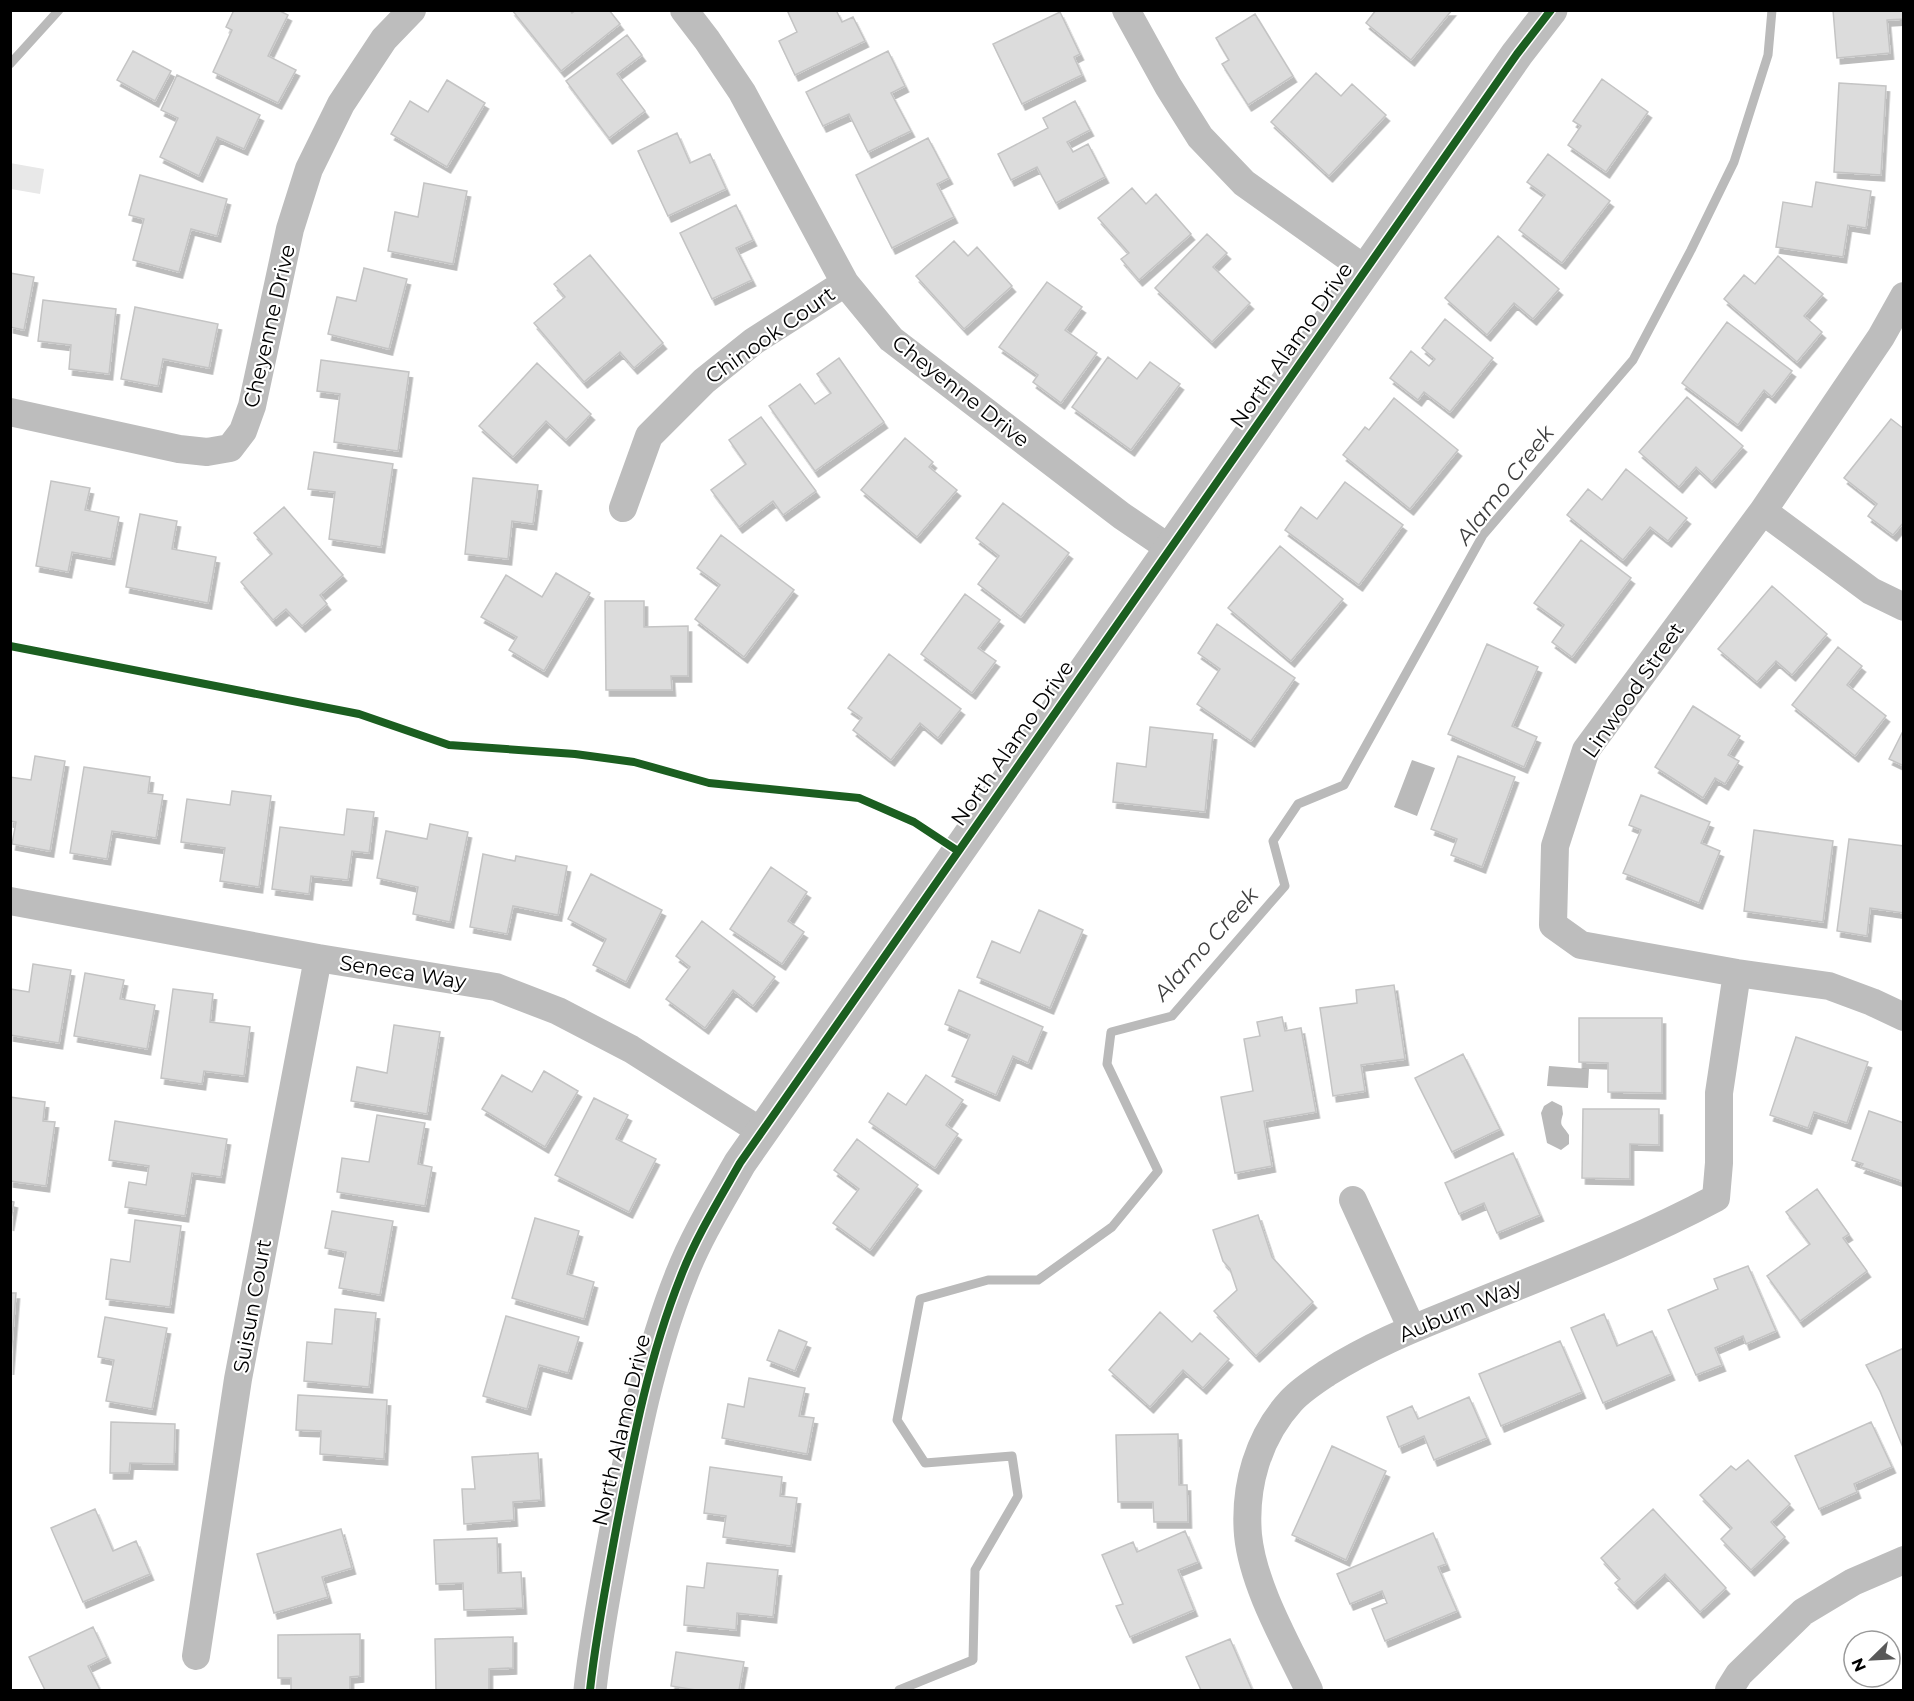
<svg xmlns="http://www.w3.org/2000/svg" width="1914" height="1701" viewBox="0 0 1914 1701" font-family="Montserrat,sans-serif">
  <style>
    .green { fill: #e8e8e8 }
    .water { fill: #bababa }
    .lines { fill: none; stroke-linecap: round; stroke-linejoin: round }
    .stream { stroke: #bababa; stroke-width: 9 }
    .building { fill: #dcdcdc; stroke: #c4c4c4; stroke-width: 1.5; filter: url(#shadow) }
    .minor { stroke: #bdbdbd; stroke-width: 28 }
    .tertiary { stroke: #bdbdbd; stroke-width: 33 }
    .cycleway-casing { stroke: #fff; stroke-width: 11 }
    .cycleway { stroke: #1b5e20; stroke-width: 8 }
    .labels { text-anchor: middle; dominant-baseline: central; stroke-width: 4.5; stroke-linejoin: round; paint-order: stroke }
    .street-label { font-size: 21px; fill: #000; stroke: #fff }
    .water-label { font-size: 22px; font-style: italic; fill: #3e3e3e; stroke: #fff }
  </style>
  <defs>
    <filter id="shadow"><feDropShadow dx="3.5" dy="6" stdDeviation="0" flood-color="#0004"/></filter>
  </defs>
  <rect width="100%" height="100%" fill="#fff"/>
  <path class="green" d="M10 163 44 169 40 194 11 189Z"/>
  <path class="water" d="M1412 760 1435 768 1417 816 1394 807Z
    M1549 1066 1589 1069 1588 1088 1547 1086Z
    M1552 1101 1562 1106 1563 1114C1559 1127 1562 1124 1569 1135V1144L1561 1150 1547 1143 1541 1113 1544 1106Z"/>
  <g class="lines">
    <path class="stream" d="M10 64 59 10
      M899 1690 973 1660 975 1570 1018 1496 1012 1456 925 1463 897 1420 920 1299 988 1280H1038L1112 1227 1158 1171 1107 1064 1111 1032 1172 1016 1285 886 1273 841 1298 804 1344 785 1483 535 1633 360 1691 250 1734 162 1768 55 1772 10"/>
  </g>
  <path class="building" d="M234 10H278L288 15 268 56 296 70 278 103 213 72 232 30 226 27Z
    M512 10H570L572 13 576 10H609L620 24 561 71Z
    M787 10H836L842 22 853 17 865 41 795 75 779 41 797 32Z
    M1376 10H1452L1411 60 1366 23Z
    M1833 10H1904V19L1887 20 1890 53 1837 58Z
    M1060 12 1080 54 1074 57 1082 75 1022 104 993 44Z
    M1255 14 1293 76 1248 105 1222 64 1229 60 1216 38Z
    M627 35 642 55 617 74 645 111 609 138 566 81Z
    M133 51 171 71 155 101 117 80Z
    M888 51 905 86 891 93 911 131 868 152 849 114 823 126 806 92Z
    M1316 73 1341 96 1352 84 1386 115 1329 176 1271 122Z
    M177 75 260 115 244 149 217 137 199 176 160 157 178 118 161 110Z
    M1602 79 1648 112 1606 172 1568 145 1581 126 1573 121Z
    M447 80 485 103 447 167 391 134 410 101 428 112Z
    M1839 83 1886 86 1881 175 1834 172Z
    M1075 101 1090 130 1067 142 1073 152 1088 144 1105 177 1056 203 1037 167 1011 180 998 154 1048 128 1043 118Z
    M677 133 690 163 710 154 726 189 668 216 638 151Z
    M928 138 949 178 937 184 954 217 892 248 856 175Z
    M1548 154 1610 201 1562 263 1519 230 1545 195 1527 182Z
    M140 175 227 199 217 236 191 229 179 272 133 260 144 219 129 215Z
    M1816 182 1871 191 1866 228 1848 225 1843 257 1776 247 1783 202 1812 207Z
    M424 183 467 191 453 264 388 251 395 212 418 217Z
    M1132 188 1146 204 1156 194 1191 234 1139 280 1121 259 1129 253 1098 218Z
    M736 205 753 240 736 248 752 280 712 299 680 233Z
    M1207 234 1227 253 1213 267 1250 303 1212 342 1155 288Z
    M1498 236 1559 289 1533 319 1514 303 1487 335 1445 298Z
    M954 241 968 256 977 247 1012 286 964 329 916 276Z
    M590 255 663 343 634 368 620 352 584 382 534 323 565 297 554 284Z
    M1778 256 1823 294 1804 316 1822 332 1797 362 1724 299 1744 275 1755 284Z
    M364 268 407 279 389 349 328 334 337 297 356 301Z
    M10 273 34 277 24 330 10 327Z
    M1047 282 1082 307 1065 330 1097 353 1061 403 1033 382 1038 375 999 347Z
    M43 300 116 309 109 374 69 369 71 345 38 341Z
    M135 307 218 324 209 368 163 359 158 386 121 379Z
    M1445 319 1493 358 1450 412 1424 392 1418 400 1390 378 1411 351 1429 366 1435 359 1422 348Z
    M1727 322 1792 371 1772 397 1764 390 1738 425 1682 383Z
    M1108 357 1137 379 1150 362 1180 384 1131 450 1072 407Z
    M839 358 884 422 815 471 769 406 800 384 815 404 831 393 817 374Z
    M321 360 409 372 398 451 334 442 340 394 317 391Z
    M537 363 591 414 566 440 546 421 513 457 479 426Z
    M1687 397 1743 446 1712 482 1696 467 1679 487 1639 452Z
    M1394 398 1458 450 1410 509 1343 455 1365 427 1369 430Z
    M761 417 816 491 783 515 773 501 739 527 711 490 746 464 729 440Z
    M1891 419 1904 429V522L1893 535 1868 516 1877 504 1844 478Z
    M905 438 933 462 929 467 957 490 917 537 861 490Z
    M314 452 393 464 381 547 329 539 335 492 308 489Z
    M1626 469 1687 518 1668 541 1650 527 1623 560 1567 515 1588 489 1602 500Z
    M473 478 538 485 533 524 512 521 508 559 465 554Z
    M51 481 90 488 85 510 119 517 111 559 72 552 68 572 36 566Z
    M1345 482 1403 525 1359 585 1285 530 1301 507 1317 519Z
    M1003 503 1069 553 1021 617 978 584 999 556 976 538Z
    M284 507 343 575 320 595 327 604 302 626 286 609 273 620 241 582 272 554 254 533Z
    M140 514 177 521 172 549 216 557 208 603 126 587Z
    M721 535 794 590 744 657 695 619 720 585 697 568Z
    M1581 540 1631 578 1572 657 1552 642 1564 625 1534 603Z
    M1280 546 1343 599 1291 661 1228 608Z
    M556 573 590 593 544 671 509 650 517 637 481 617 506 575 542 597Z
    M1772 586 1827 634 1792 675 1776 661 1757 682 1718 649Z
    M965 594 1000 620 978 648 996 661 972 693 921 654Z
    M605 601H644V627L688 626V676H671L672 690H606Z
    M1217 624 1295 678 1251 741 1197 704 1220 669 1198 653Z
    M1487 644 1538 667 1512 726 1537 737 1524 767 1448 734Z
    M1838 647 1862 666 1847 685 1886 716 1855 756 1792 705Z
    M889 654 961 709 938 738 920 723 891 760 853 730 862 718 848 708Z
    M1693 706 1740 736 1728 755 1739 761 1725 784 1715 778 1703 798 1655 767Z
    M1150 727 1213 734 1205 812 1113 802 1117 763 1146 767Z
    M1904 729V766L1889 759Z
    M35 756 65 761 50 851 12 844 16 822 10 821V777L31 780Z
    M1458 756 1515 777 1482 867 1451 855 1457 839 1431 829Z
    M84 767 150 777 148 793 163 795 156 838 112 831 107 859 70 853Z
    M232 791 271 796 259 887 220 881 225 848 181 842 187 799 230 805Z
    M1641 795 1710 822 1701 843 1720 851 1699 903 1623 873 1641 830 1629 825Z
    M347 809 374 812 369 853 352 851 348 880 311 876 309 894 272 889 280 827 344 835Z
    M430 824 468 832 450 922 413 914 418 887 377 878 386 831 427 839Z
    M1754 830 1833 841 1823 922 1744 911Z
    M1849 839 1904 846V913L1870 908 1867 936 1837 931Z
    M483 854 515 861 516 856 567 866 558 915 513 906 507 934 470 927Z
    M771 867 807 892 788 921 804 932 782 964 730 929Z
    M591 874 662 910 626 982 593 965 606 939 568 919Z
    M1039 910 1083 930 1050 1008 977 977 992 941 1020 953Z
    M702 921 775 977 753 1006 733 990 705 1028 666 999 690 967 676 956Z
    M33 964 71 970 59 1043 10 1035V989L29 992Z
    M85 973 124 980 120 999 155 1005 147 1049 74 1036Z
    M1394 985 1405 1059 1361 1065 1365 1091 1333 1096 1320 1008 1357 1003 1356 990Z
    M173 989 213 994 210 1022 250 1027 244 1076 204 1071 202 1084 161 1078Z
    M959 990 1043 1027 1028 1063 1013 1056 996 1095 952 1076 970 1035 945 1024Z
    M1282 1017 1285 1031 1301 1028 1316 1112 1264 1121 1272 1166 1235 1173 1221 1097 1253 1091 1244 1039 1260 1036 1257 1022Z
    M1579 1018H1662V1093L1608 1092V1063L1579 1062Z
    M394 1025 440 1032 427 1114 351 1101 357 1067 387 1073Z
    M1796 1037 1868 1062 1847 1123 1814 1112 1808 1128 1770 1115Z
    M1463 1054 1500 1129 1452 1152 1415 1078Z
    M544 1071 578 1091 545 1147 482 1109 502 1075 532 1092Z
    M926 1075 963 1100 946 1125 958 1134 935 1168 869 1122 888 1093 906 1105Z
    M10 1097 45 1102 43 1121 55 1122 46 1186 10 1181Z
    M594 1098 628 1115 616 1139 656 1159 629 1212 555 1175Z
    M1583 1109H1659V1145L1630 1144V1179L1582 1178Z
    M1869 1111 1904 1123V1182L1861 1167 1863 1164 1852 1160Z
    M377 1115 425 1123 418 1164 432 1167 425 1206 337 1192 342 1158 369 1162Z
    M115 1121 227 1139 221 1177 192 1173 185 1216 125 1207 129 1182 146 1185 149 1166 109 1160Z
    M857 1139 918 1185 870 1250 833 1223 859 1189 834 1170Z
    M1513 1153 1540 1215 1497 1233 1484 1203 1459 1214 1445 1183Z
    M1817 1189 1849 1234 1843 1238 1867 1271 1800 1321 1767 1276 1810 1244 1786 1212Z
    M10 1201 14 1202 10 1225Z
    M332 1211 393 1221 380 1295 339 1288 346 1252 325 1248Z
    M1258 1215 1272 1257 1313 1302 1256 1356 1214 1311 1237 1290 1230 1269 1223 1261 1213 1230Z
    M535 1218 579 1231 567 1274 594 1282 584 1319 512 1298Z
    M135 1220 181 1226 170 1307 106 1299 111 1259 130 1262Z
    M1748 1266 1776 1331 1746 1344 1743 1336 1715 1348 1722 1365 1696 1375 1668 1310 1718 1289 1714 1279Z
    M10 1293H16L10 1369Z
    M335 1309 376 1313 369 1387 304 1381 307 1342 332 1344Z
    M1160 1312 1192 1342 1200 1333 1229 1359 1203 1388 1183 1370 1150 1407 1109 1370Z
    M1604 1314 1617 1346 1652 1331 1671 1374 1603 1403 1571 1328Z
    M506 1316 579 1337 568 1373 539 1365 527 1409 483 1396Z
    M105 1317 167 1328 152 1409 106 1401 114 1360 98 1357Z
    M779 1330 807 1342 795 1371 767 1360Z
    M1560 1341 1582 1392 1501 1426 1479 1374Z
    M1904 1348V1450L1880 1391 1866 1365Z
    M749 1378 805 1388 799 1416 814 1418 807 1454 722 1438 728 1404 744 1407Z
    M298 1395 387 1400 384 1459 320 1454 321 1431 296 1430Z
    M1469 1397 1487 1438 1434 1460 1424 1436 1399 1447 1387 1417 1412 1406 1418 1419Z
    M111 1422 175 1424 174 1464 130 1463 129 1473H110Z
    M1871 1422 1892 1467 1854 1484 1857 1492 1819 1509 1795 1456Z
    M1178 1434 1179 1485H1187L1188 1522H1154L1153 1502H1118L1116 1435Z
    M1332 1446 1386 1471 1346 1560 1292 1535Z
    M538 1453 541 1500 513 1502 514 1520 464 1524 462 1489H475L472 1457Z
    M1748 1460 1790 1504 1771 1522 1785 1537 1751 1570 1721 1539 1732 1528 1700 1495 1731 1466 1736 1470Z
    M710 1467 782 1477 780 1496 797 1498 791 1546 723 1537 726 1516 704 1513Z
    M95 1509 113 1551 136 1541 150 1574 83 1602 51 1528Z
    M1653 1509 1726 1588 1700 1612 1665 1574 1634 1603 1615 1583 1620 1579 1601 1558Z
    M341 1529 352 1568 322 1577 328 1597 274 1613 257 1554Z
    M1185 1531 1198 1562 1178 1570 1194 1610 1130 1637 1116 1606 1123 1604 1102 1555 1133 1542 1137 1552Z
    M1433 1533 1446 1564 1438 1567 1457 1611 1385 1641 1372 1609 1387 1603 1382 1591 1350 1604 1337 1574Z
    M497 1538 498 1573 521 1572 523 1608 464 1610 463 1583 436 1584 434 1540Z
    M707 1563 778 1570 773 1617 737 1613 736 1630 684 1625 687 1586 704 1588Z
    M93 1627 107 1657 88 1666 100 1690H45L29 1657Z
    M360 1634V1676L350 1677V1690H291V1678H278V1635Z
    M513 1637V1668L489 1669V1690H436L435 1639Z
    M1230 1639 1252 1690H1201L1186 1657Z
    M676 1652 744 1662 739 1690H696L671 1686Z"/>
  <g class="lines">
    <path class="minor" d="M684 10 707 40 742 92 845 283 891 339 1122 516 1169 548
      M1126 10 1168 86 1200 137 1244 183 1366 270
      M1904 296 1881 337 1763 511 1586 750 1555 846 1553 925 1581 945 1737 973 1829 986 1872 1002 1904 1017
      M10 412 179 449 207 452 230 448 243 431 252 406 290 229 309 169 341 104 384 39 412 10
      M623 508 649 436 704 381 754 341 845 283
      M1763 511 1871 591 1904 607
      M10 901 318 958 496 987 558 1011 631 1049 762 1132
      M1353 1200 1412 1329
      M196 1656 238 1379 318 958
      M1309 1690C1287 1644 1253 1586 1248 1535 1244 1486 1258 1437 1291 1401 1301 1390 1315 1381 1327 1373 1368 1347 1409 1330 1454 1312 1541 1276 1632 1243 1716 1198L1719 1163V1093L1737 973
      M1729 1690 1739 1674 1803 1612 1853 1582 1904 1560"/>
    <path class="tertiary" d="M590 1690C596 1634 607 1579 617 1524 633 1440 649 1356 681 1276 696 1237 719 1200 740 1163L1517 54 1551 10"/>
    <defs>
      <path id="cycleway" d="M10 646 359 714 449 745 575 754 634 762 709 783 859 798 914 822 958 851
        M590 1690C596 1634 607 1579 617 1524 633 1440 649 1356 681 1276 696 1237 719 1200 740 1163L1517 54 1551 10"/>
    </defs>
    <use href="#cycleway" class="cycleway-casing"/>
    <use href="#cycleway" class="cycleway"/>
  </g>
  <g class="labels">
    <g class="street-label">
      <text transform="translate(269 326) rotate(-77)">Cheyenne Drive</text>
      <text transform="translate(770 335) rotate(-35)">Chinook Court</text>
      <text transform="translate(1291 345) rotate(-55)">North Alamo Drive</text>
      <text transform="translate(961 391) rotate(38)">Cheyenne Drive</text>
      <text transform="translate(1633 690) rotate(-55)">Linwood Street</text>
      <text transform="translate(1012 743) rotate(-55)">North Alamo Drive</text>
      <text transform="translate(403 972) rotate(9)">Seneca Way</text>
      <text transform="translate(252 1306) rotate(-80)">Suisun Court</text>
      <text transform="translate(1460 1310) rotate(-23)">Auburn Way</text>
      <text transform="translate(621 1430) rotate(-77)">North Alamo Drive</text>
    </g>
    <g class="water-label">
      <text transform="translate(1505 485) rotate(-52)">Alamo Creek</text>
      <text transform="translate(1206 944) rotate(-48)">Alamo Creek</text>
    </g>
  </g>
  <rect width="1914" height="1701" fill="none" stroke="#000000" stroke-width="24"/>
  <g transform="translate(1872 1659) rotate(246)"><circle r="28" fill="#ffffff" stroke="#999999" stroke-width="1.5"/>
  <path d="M0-4.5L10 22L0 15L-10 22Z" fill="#595959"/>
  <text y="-9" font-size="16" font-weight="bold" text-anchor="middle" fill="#000000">N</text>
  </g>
</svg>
